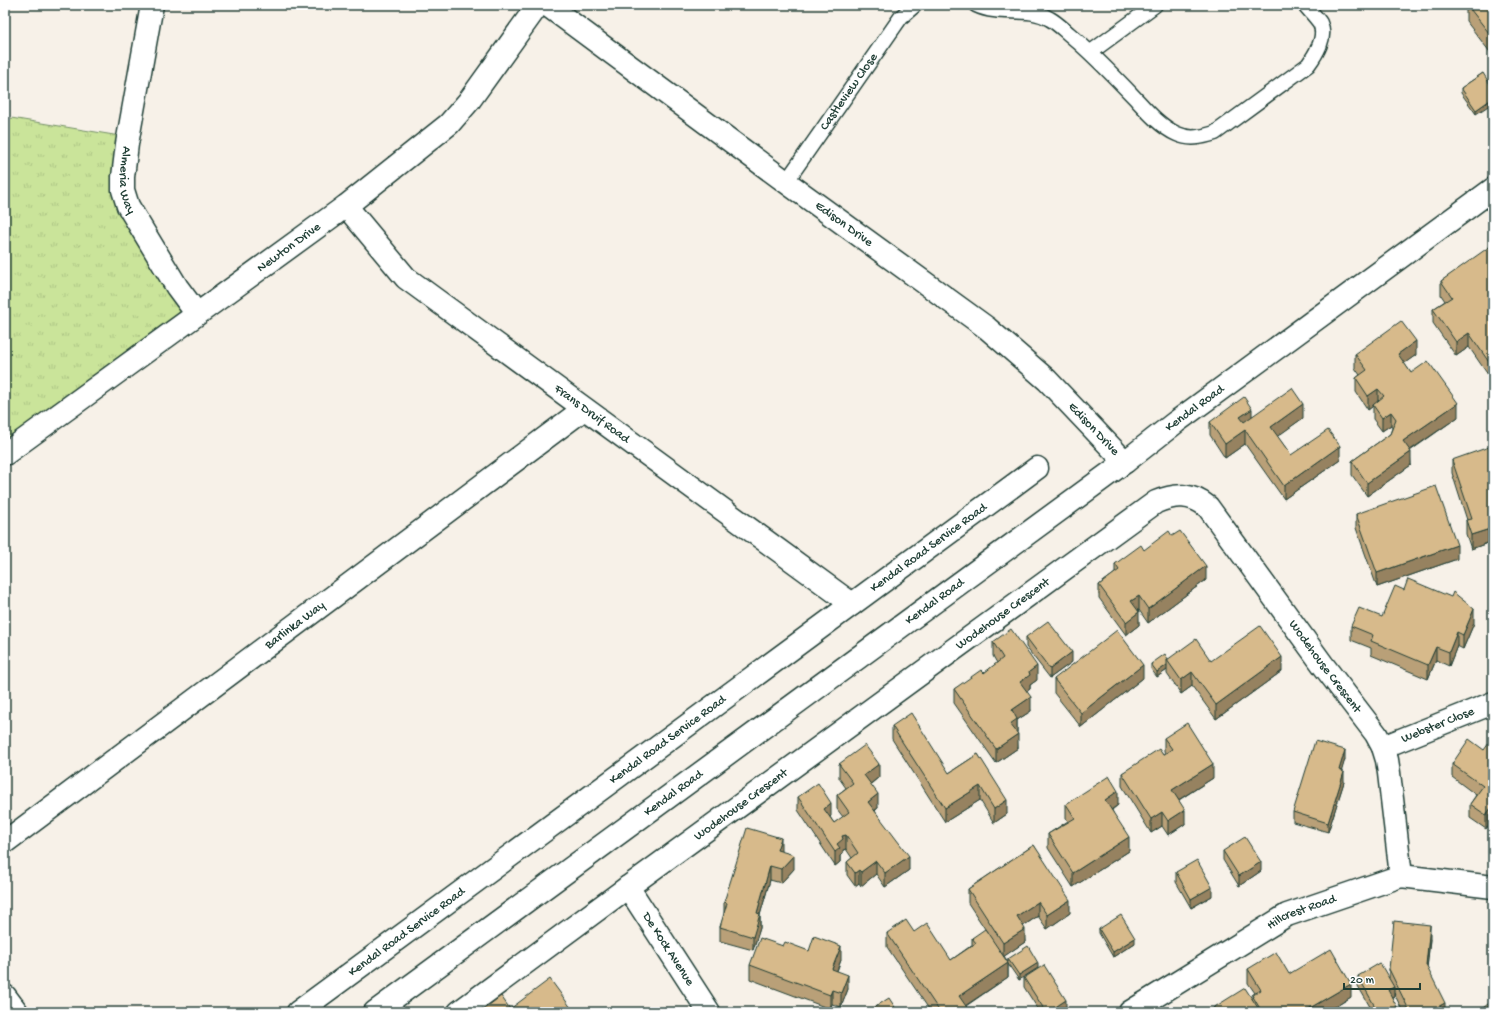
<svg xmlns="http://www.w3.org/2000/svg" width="1498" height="1017" viewBox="0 0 1498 1017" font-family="'Gochi Hand',sans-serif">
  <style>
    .park { fill: url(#park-tufts); stroke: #749067 }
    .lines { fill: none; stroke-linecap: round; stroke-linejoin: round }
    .lane-casing { stroke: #1f3d34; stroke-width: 17 }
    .street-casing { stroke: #1f3d34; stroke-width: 25 }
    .secondary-casing { stroke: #1f3d34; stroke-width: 25 }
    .lane { stroke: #fff; stroke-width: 14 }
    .street { stroke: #fff; stroke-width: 22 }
    .secondary { stroke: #fff; stroke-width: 22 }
    .wall { fill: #b9a078; stroke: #1f3d34 }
    .shaded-wall { fill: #968261; stroke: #1f3d34 }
    .building { fill: #d7ba8b; stroke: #1f3d34 }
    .labels { text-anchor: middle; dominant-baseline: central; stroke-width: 3; stroke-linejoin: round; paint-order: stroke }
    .street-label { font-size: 13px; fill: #1f3d34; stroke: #fff }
  </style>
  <defs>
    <pattern id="park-tufts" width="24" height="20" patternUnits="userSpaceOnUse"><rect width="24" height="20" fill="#cae49a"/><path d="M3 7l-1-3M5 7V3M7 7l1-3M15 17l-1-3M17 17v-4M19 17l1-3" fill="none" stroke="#adc485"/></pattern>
  </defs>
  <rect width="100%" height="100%" fill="#f7f1e8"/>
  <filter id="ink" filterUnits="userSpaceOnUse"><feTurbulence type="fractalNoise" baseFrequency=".025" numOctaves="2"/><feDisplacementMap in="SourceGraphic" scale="8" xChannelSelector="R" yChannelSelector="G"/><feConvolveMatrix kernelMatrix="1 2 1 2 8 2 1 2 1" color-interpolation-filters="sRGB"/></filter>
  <g filter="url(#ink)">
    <path class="park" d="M5 117 126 137 118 181 196 314 5 454Z"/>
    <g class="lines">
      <defs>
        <g id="lane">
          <path d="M976 5C1001 17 1027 5 1050 19 1057 23 1063 29 1069 34 1093 54 1114 76 1135 98 1147 111 1161 127 1177 134 1190 140 1202 137 1215 133L1308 65C1316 54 1327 37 1320 23 1316 17 1310 11 1305 5"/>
          <path d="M1091 52 1155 5"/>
          <path id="s1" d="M786 182 901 17 915 5"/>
        </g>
        <g id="street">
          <path id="s2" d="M152 5 127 144 123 177V190L128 206 177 287 197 314"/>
          <path id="s3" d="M547 5 786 182 987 328 1047 380 1125 462"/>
          <path id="s4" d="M346 206 406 278 852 604"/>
          <path id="s5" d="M5 454 346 206 449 124 469 101 538 5"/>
          <path id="s6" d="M1383 747 1493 703"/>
          <path id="s7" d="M5 842 584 409"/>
          <path id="s8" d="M628 887 709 1012"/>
          <path d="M5 996 17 1012"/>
          <path id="s9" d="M298 1012 1037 468"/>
          <path id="s10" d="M459 1012 628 887 1156 502C1175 494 1191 493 1208 507L1323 665 1376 734 1383 747 1387 760 1389 773 1401 876"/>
          <path id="s11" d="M1130 1012 1287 915 1401 876 1493 887"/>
        </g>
        <g id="secondary">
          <path id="s12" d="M375 1012 1125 462 1176 422 1493 189"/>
        </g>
      </defs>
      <use href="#lane" class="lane-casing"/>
      <use href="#street" class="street-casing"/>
      <use href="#secondary" class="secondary-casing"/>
      <use href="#lane" class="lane"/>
      <use href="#street" class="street"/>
      <use href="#secondary" class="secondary"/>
    </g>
    <path class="wall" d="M1466 5H1493V56L1466 21Z
      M1483 73 1476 114 1461 93V88Z
      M1493 248V382L1469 347 1456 356 1433 323V309L1445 301 1441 295V281Z
      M1355 354 1416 355 1404 363 1411 373 1458 417 1410 451 1411 465 1367 496 1352 475V461L1390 434 1392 428 1391 425 1382 431 1373 419V406L1368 410 1356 392V378L1360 375 1355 368Z
      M1252 416 1303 418 1277 436 1291 455 1340 460 1284 499 1245 444 1225 458 1210 435V422Z
      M1452 460 1493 461V541L1471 549 1466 534V520H1467L1452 473Z
      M1356 514 1457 559 1377 587 1356 528Z
      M1144 550 1206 580 1148 623 1139 610H1138L1139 625 1126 635 1099 598V585L1115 573V564Z
      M1474 623 1463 649 1457 646 1449 666 1436 660 1428 679 1371 655V648L1351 640V626Z
      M1026 637 1072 662 1050 678 1026 647Z
      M993 642 1037 680 1030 685V689L1027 691 1031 711 1017 720V733L1018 748 996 763 954 703V689L984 673 997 663 993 656Z
      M1168 659 1211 661 1282 671 1216 719 1192 686 1181 694 1167 674V670L1157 677 1151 669V664Z
      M1143 678 1081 727 1054 693V679Z
      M892 726 949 773 978 754 1007 814 994 823 980 800 945 822 892 739Z
      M1164 738 1213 778 1179 800 1185 824 1168 835 1162 826 1151 833 1122 786V773L1165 753 1164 751Z
      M1493 746V823L1491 822 1486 829 1470 818V804L1476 795 1452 777V764Z
      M1345 759 1341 771 1344 782 1328 832 1293 822V812Z
      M839 764 879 777 871 784 878 808 875 811 909 870 885 887 876 874 861 886 859 883 855 886 847 875V862L852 858 846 849 843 850V853L840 856V862L835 866 798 810V797L831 816 830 817 834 823 843 817 837 809V795L846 788 839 778Z
      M1066 804 1118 805 1112 810 1129 851 1073 887 1048 848V834L1068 821 1066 818Z
      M1034 845 1070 913 1047 929 1038 916 1023 926 1025 942 1004 956 1008 962V959L1038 968 1019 980 1008 964V977L966 1006 970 1012H931L887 947V933L914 932 951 960 972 945V938L987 932 968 903V889Z
      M781 851 794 869 781 883 770 880 760 915V928L753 950 720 941V927L724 915V902Z
      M1223 851 1261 871 1239 886 1223 860Z
      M1176 872 1212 896 1191 908 1176 882Z
      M1099 929 1135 943 1113 957 1099 933Z
      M1430 939 1427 968 1445 1012H1403L1394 993V996L1392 997 1397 1012H1373L1358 986V976L1389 978V969Z
      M783 946 809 951 841 960 837 971 848 989 841 1007 832 1004 830 1009 750 979V965Z
      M1248 969 1289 974 1351 997 1327 1012H1213V1008L1252 999V995L1255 993 1248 983Z
      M1024 978 1066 1009 1062 1012H1040L1024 987Z"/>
    <path class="shaded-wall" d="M1493 98V103L1476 114V110Z
      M1469 333V347L1456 356V342Z
      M1416 341V355L1398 368V354Z
      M1378 389V402L1373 405V406L1368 410V396Z
      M1458 403V417L1403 455V441Z
      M1303 404V418L1271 441V427Z
      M1252 409V422L1240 431V417Z
      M1391 412V425L1382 431V418Z
      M1245 430V444L1225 458V444Z
      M1340 446V460L1284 499V486Z
      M1411 452V465L1367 496V483Z
      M1493 469V483L1490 470Z
      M1493 528V541L1471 549V535Z
      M1457 545V559L1377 587V573Z
      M1206 566V580L1148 623V609Z
      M1139 596V610L1131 615V601Z
      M1474 609V623L1463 649V635Z
      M1139 612V625L1126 635V622Z
      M1457 632V646L1449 666V652Z
      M1436 647V660L1428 679V665Z
      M1072 652V662L1050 678V669Z
      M1282 657V671L1216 719V705Z
      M1143 665V678L1081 727V713Z
      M1167 665V670L1157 677V672Z
      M1037 666V680L1030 685V689L1020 696V682L1029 672Z
      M1192 672V686L1181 694V680Z
      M1031 697V711L1017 720V732L1010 738V724L1012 710Z
      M1018 734V748L996 763V749Z
      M1345 750V759L1339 780V770Z
      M879 764V777L864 789V775Z
      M1213 764V778L1172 804V790Z
      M1344 772V782L1328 832V823Z
      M980 786V800L945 822V808Z
      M1118 791V805L1105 814V800Z
      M878 794V808L868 815V802Z
      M1007 800V814L994 823V809Z
      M831 803V816L824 823V809Z
      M1491 808V822L1486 829V815Z
      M1185 810V824L1168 835V821Z
      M1162 812V826L1151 833V819Z
      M846 835V849L843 850V853L840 856V862L835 866V852L837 844 842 836Z
      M1129 837V851L1073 887V873Z
      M781 838V852L777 850Z
      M794 855V869L781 883V869Z
      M909 856V870L885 887V873Z
      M876 861V874L861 886V872Z
      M1261 862V871L1239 886V876Z
      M770 866V880L760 915V928L753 950V937L757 913Z
      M859 870V883L855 886V873Z
      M1212 887V896L1191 908V899Z
      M1070 900V913L1047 929V915Z
      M1038 902V916L1017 930V916Z
      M1430 925V939L1426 979V965Z
      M1025 929V942L1003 957V943Z
      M1135 938V943L1113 957V952Z
      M841 946V960L832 983V969Z
      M1008 963V977L959 1010V996Z
      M1038 963V968L1019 980V975Z
      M848 975V989L841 1007V993Z
      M1351 984V997L1327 1012H1303Z
      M1394 987V996L1388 999V990Z
      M832 990V1004L830 1009V995Z
      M1066 1000V1009L1062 1012H1048Z
      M1445 1003V1012H1428Z
      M1397 1007V1012H1389Z"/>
    <path class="building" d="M1467 5H1493V38Z
      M1483 73 1493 89V98L1476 110 1461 88Z
      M1489 247 1493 248V368L1469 333 1456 342 1433 309 1452 297 1441 281Z
      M1401 321 1416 341 1398 354 1411 373 1428 361 1458 403 1403 441 1411 452 1367 483 1352 461 1390 434 1396 419 1391 412 1382 418 1373 405 1384 396 1378 389 1368 396 1356 378 1367 370 1355 354Z
      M1292 388 1303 404 1271 427 1291 455 1328 430 1340 446 1284 486 1245 430 1225 444 1210 422 1244 397 1252 409 1240 417 1244 422Z
      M1489 447 1493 461V469L1490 470 1493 479V528L1471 535 1466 520 1472 519 1452 460Z
      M1436 486 1457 545 1377 573 1356 514Z
      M1169 531 1172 536 1180 531 1206 566 1148 609 1139 596 1131 601 1139 612 1126 622 1099 585 1119 570 1115 564 1141 545 1144 550Z
      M1408 579 1451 597 1453 592 1474 609 1463 635 1457 632 1449 652 1436 647 1428 665 1371 641 1373 635 1351 626 1359 608 1382 617 1395 586 1404 590Z
      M1048 621 1072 652 1050 669 1026 637Z
      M1260 626 1282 657 1216 705 1192 672 1181 680 1167 660 1196 639 1211 661Z
      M1011 629 1037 666 1029 672 1030 675 1020 682 1031 697 1012 710 1017 719 1010 724 1018 734 996 749 954 689 981 670 984 673 1003 658 993 642Z
      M1117 630 1143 665 1081 713 1054 679Z
      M1165 654 1168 659 1167 660V665L1157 672 1151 664Z
      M911 713 949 773 978 754 1007 800 994 809 980 786 945 808 892 726Z
      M1187 723 1213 764 1172 790 1185 810 1168 821 1162 812 1151 819 1122 773 1159 749 1163 755 1172 749 1164 738Z
      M1469 739 1484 750 1489 743 1493 746V809L1491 808 1486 815 1470 804 1483 786 1452 764Z
      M1315 741 1345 750 1339 770 1344 772 1328 823 1293 812Z
      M865 745 879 764 864 775 878 794 868 802 909 856 885 873 876 861 861 872 859 870 855 873 847 862 858 853 846 835 842 836 843 839 837 844 840 848 835 852 798 797 818 783 831 803 824 809 834 823 849 812 837 795 853 783 839 764Z
      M1109 776 1118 791 1105 800 1129 837 1073 873 1048 834 1075 818 1066 804Z
      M747 828 781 838 777 850 794 855 781 869 770 866 757 913 760 914 753 937 720 927 727 903 724 902Z
      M1245 837 1261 862 1239 876 1223 851Z
      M1034 845 1070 900 1047 915 1038 902 1017 916 1025 929 1003 943 968 889Z
      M1197 860 1212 887 1191 899 1176 872Z
      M1121 915 1135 938 1113 952 1099 929Z
      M906 920 914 932 927 923 951 960 976 943 972 938 985 929 1008 963 959 996 970 1012H940L887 933Z
      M1394 921 1430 925 1426 965 1445 1003 1428 1012H1410L1389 969Z
      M814 936 841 946 832 969 848 975 841 993 832 990 830 995 750 965 760 938 783 946 785 942 809 951Z
      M1028 946 1038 963 1019 975 1008 959Z
      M1331 949 1351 984 1303 1012H1262L1252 995 1261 990 1248 969 1276 952 1289 974Z
      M1380 963 1394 987 1388 990 1397 1007 1389 1012H1378L1358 976Z
      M1044 965 1066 1000 1048 1012H1046L1024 978Z
      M550 979 574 1012H480L501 996 510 1009Z
      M1245 988 1260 1011 1259 1012H1216L1213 1008Z
      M889 998 898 1012H867Z
      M1493 1000V1012H1478Z
      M920 1009 922 1012H915Z
      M852 1010 854 1012H849Z"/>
  </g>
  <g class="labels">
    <g class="street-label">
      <text stroke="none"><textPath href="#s1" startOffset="110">Castleview Close</textPath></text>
      <text stroke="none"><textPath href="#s2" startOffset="178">Almeria Way</textPath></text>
      <text stroke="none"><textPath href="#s3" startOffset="369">Edison Drive</textPath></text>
      <text stroke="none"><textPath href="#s5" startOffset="351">Newton Drive</textPath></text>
      <text stroke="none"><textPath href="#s12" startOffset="1018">Kendal Road</textPath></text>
      <text stroke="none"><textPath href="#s4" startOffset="324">Frans Druif Road</textPath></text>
      <text stroke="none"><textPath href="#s3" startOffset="693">Edison Drive</textPath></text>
      <text stroke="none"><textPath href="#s9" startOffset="783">Kendal Road Service Road</textPath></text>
      <text stroke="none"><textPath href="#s12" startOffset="694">Kendal Road</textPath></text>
      <text stroke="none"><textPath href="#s10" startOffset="674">Wodehouse Crescent</textPath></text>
      <text stroke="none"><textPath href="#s7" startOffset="362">Barlinka Way</textPath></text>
      <text stroke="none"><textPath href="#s10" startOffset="1117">Wodehouse Crescent</textPath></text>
      <text stroke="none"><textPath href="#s6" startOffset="59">Webster Close</textPath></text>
      <text stroke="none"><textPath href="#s9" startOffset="459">Kendal Road Service Road</textPath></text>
      <text stroke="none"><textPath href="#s12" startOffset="370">Kendal Road</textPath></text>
      <text stroke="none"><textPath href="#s10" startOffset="350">Wodehouse Crescent</textPath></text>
      <text stroke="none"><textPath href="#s11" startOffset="199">Hillcrest Road</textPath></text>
      <text stroke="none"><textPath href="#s9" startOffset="135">Kendal Road Service Road</textPath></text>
      <text stroke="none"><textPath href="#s8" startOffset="74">De Kock Avenue</textPath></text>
    </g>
  </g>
  <rect width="1498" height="1017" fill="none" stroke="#fff" stroke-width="20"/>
  <rect x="10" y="10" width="1478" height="997" fill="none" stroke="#1f3d34" stroke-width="1.5" filter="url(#ink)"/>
  <path d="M1344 983v6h76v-6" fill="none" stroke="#1f3d34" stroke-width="2"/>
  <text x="1350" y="983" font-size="12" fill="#1f3d34" stroke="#ffffff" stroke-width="3" paint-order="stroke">20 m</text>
</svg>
